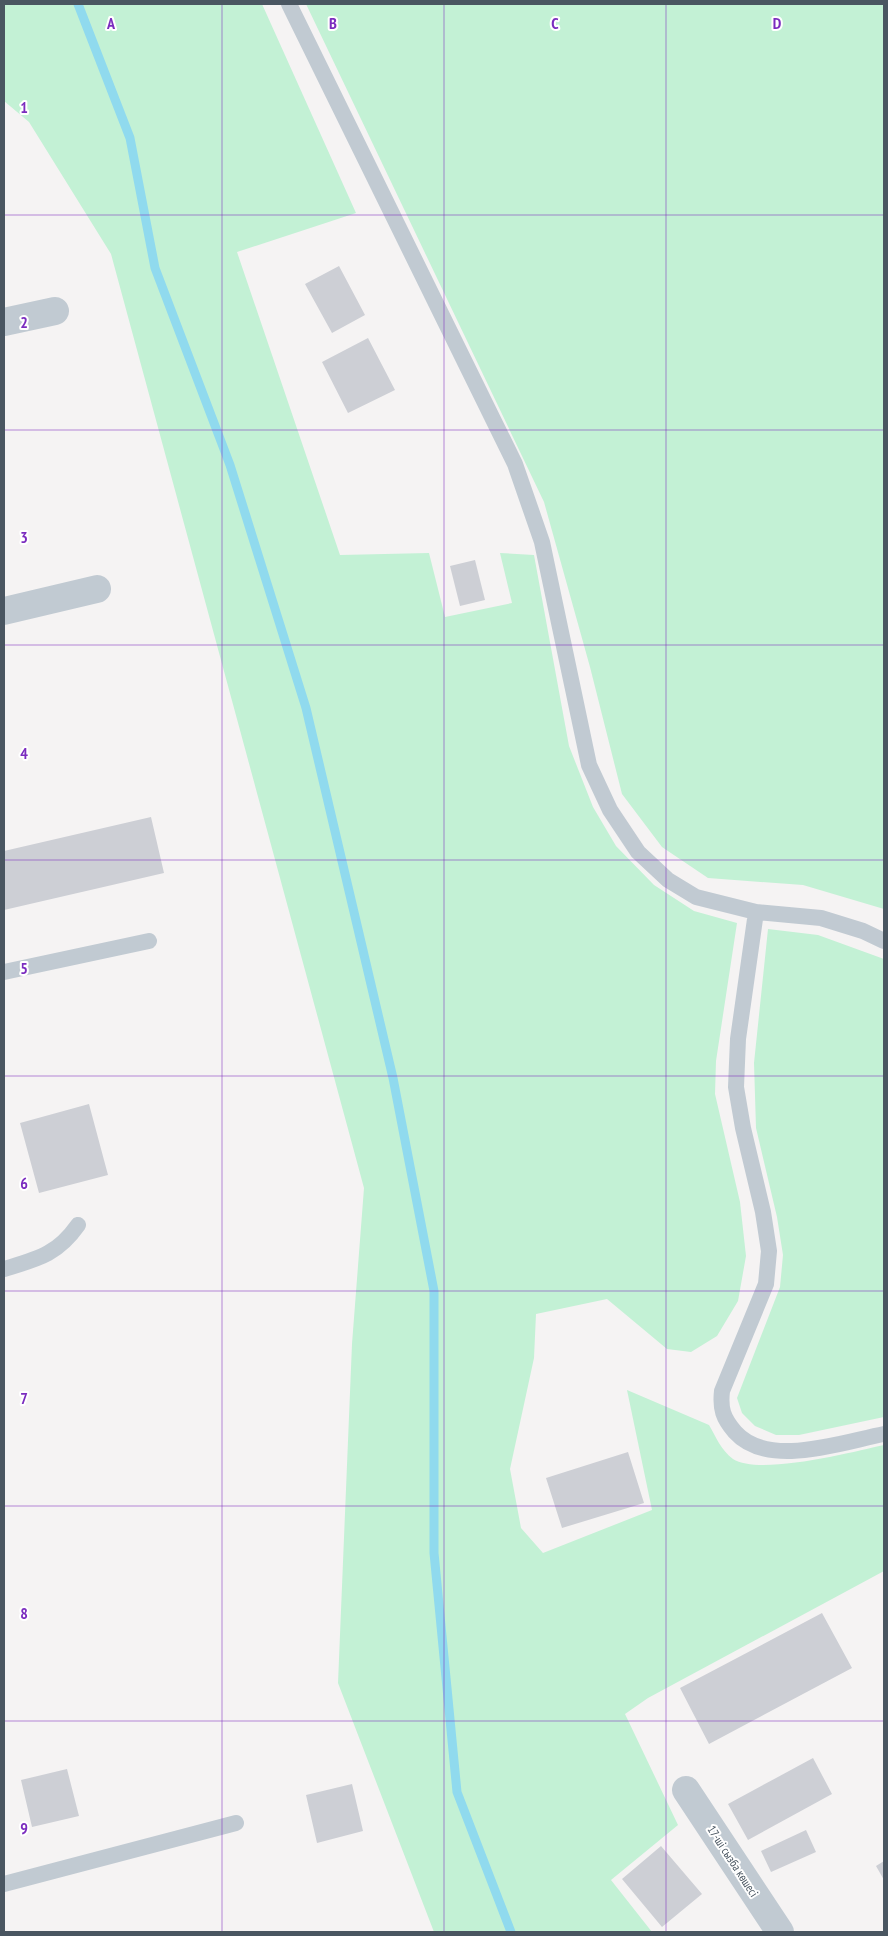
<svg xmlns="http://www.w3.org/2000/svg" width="888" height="1936" viewBox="0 0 888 1936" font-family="'PT Sans Narrow',sans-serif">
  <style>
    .green { fill: #c3f1d5 }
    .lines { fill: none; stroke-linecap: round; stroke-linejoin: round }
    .stream { stroke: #90daee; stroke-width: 9 }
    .building { fill: #cdcfd5 }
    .service { stroke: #c1cad2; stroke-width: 16 }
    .minor { stroke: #c1cad2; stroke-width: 28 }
    .grid { fill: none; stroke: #7b2cbf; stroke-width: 1; stroke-opacity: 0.55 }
    .labels { text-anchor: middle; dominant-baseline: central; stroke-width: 4; stroke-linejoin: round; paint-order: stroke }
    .street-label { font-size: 12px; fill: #4a5661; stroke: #fff }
    .grid-label { font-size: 16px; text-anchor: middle; font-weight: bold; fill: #7b2cbf; stroke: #fff; stroke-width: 4; stroke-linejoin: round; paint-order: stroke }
  </style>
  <rect width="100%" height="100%" fill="#f5f3f3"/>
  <path class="green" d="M4 4H262L356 213 237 252 340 555 429 553 445 617 512 603 500 553 534 555 569 746 593 807 616 846 654 885 694 911 737 923 716 1061 715 1094 740 1202 746 1256 738 1301 717 1336 691 1352 667 1349 607 1299 536 1314 534 1358 510 1469 521 1528 543 1553 652 1510 627 1390 709 1425C716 1437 721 1450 733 1459 759 1476 853 1452 884 1445V1571L648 1698 625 1714 678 1825 611 1880 652 1932H434L338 1683 352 1344 364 1188 111 254 29 122 4 101Z
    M306 4H884V909L803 885 708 878 662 847 622 794 590 667 544 502Z
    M768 929 818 935 884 959V1417L799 1435H776L755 1426 742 1413 737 1398 780 1287 783 1255 777 1217 756 1128 754 1063Z"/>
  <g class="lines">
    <path class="stream" d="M78 4 130 138 155 268 230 465 306 708 393 1078 434 1291V1553L457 1792 511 1932"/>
  </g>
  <path class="building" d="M339 266 365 315 332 333 305 284Z
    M368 338 395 390 348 413 322 362Z
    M475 560 485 600 460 606 450 566Z
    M151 817 164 873 4 910V851Z
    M89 1104 108 1175 39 1193 20 1123Z
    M628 1452 644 1503 562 1528 546 1478Z
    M822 1613 852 1668 709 1744 680 1688Z
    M813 1758 832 1794 748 1840 728 1804Z
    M67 1769 79 1816 32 1827 21 1780Z
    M352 1784 363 1831 317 1843 306 1795Z
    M806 1830 816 1852 771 1872 761 1851Z
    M661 1846 702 1894 662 1927 622 1879Z
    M884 1861V1880L876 1866Z"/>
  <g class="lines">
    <path class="service" d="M289 4 515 464 542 542 589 765 610 810 638 852 668 880 696 897 756 912 821 918 863 931 884 941
      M756 912 738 1039 736 1087 743 1128 763 1212 769 1251 766 1284 722 1391C720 1409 723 1418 735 1432 768 1469 842 1442 884 1434
      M4 972 149 941
      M4 1269C37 1259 57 1255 78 1225
      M4 1884 236 1823"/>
    <path class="minor" d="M4 322 55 311
      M4 611 97 589
      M686 1790 780 1932"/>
  </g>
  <path class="grid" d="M222 4V1932M444 4V1932M666 4V1932M4 215H884M4 430H884M4 645H884M4 860H884M4 1076H884M4 1291H884M4 1506H884M4 1721H884"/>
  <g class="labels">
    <g class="street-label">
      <text transform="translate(733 1861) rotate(57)">17-ші сызба көшесі</text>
    </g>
  </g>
  <g class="grid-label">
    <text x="111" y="29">A</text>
    <text x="333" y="29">B</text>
    <text x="555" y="29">C</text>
    <text x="777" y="29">D</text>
    <text x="24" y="113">1</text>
    <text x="24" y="328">2</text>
    <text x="24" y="543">3</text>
    <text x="24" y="759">4</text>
    <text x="24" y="974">5</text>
    <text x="24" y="1189">6</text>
    <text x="24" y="1404">7</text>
    <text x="24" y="1619">8</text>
    <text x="24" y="1834">9</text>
  </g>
  <rect width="888" height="1936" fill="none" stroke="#4a5661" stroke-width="10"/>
</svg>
